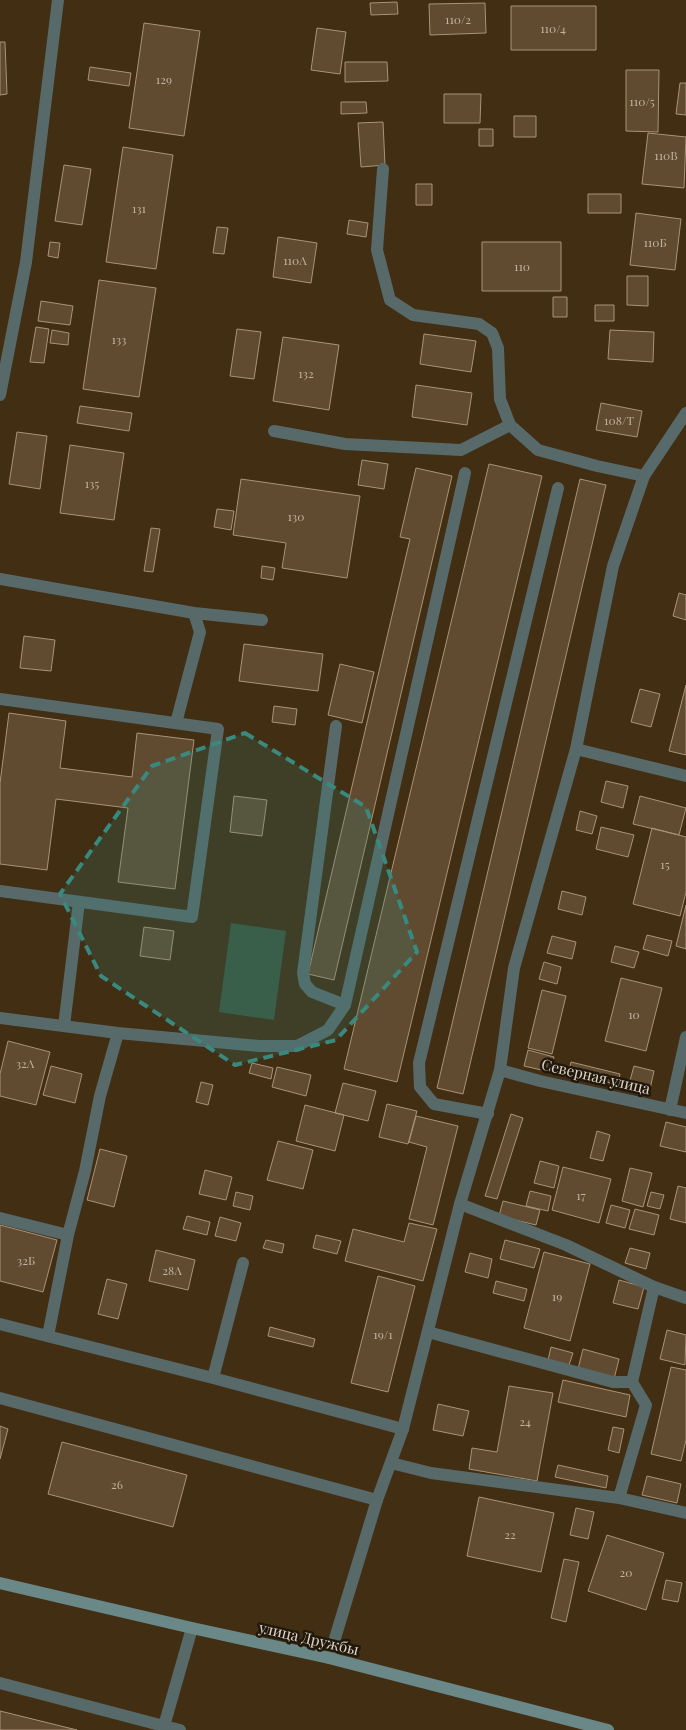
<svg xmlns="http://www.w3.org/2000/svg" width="686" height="1730" viewBox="0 0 686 1730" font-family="'Playfair Display',serif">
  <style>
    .green { fill: #3a563e }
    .building { fill: #604b30; stroke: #aa9376 }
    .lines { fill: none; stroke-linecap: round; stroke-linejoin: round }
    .lane { stroke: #576969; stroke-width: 12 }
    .street { stroke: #576969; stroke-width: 12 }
    .secondary { stroke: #6a8887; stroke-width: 12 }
    .marked { fill: #39897f; fill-opacity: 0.2; stroke: #39897f; stroke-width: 4; stroke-dasharray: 10 6; stroke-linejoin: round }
    .labels { text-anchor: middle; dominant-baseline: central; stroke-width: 5; stroke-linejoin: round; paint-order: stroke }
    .number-label { font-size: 12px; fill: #c0b2a0 }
    .street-label { font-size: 15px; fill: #e0d4c5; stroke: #20180c }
  </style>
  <rect width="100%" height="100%" fill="#412e13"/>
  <path class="green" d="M231 923 286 931 274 1020 219 1012Z"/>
  <path class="building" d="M397 2 398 14 371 15 370 3Z
    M485 3 486 33 430 35 429 4Z
    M511 6H596V50H511Z
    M144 23 200 31 184 136 129 128Z
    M317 28 346 32 340 74 311 70Z
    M0 42H5L7 94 0 95Z
    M345 62H387L388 81 345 82Z
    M90 67 131 73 129 86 88 80Z
    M626 70H659L658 132 626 131Z
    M680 83H686V115L676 114Z
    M444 94H481L480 123H444Z
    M341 102H366L367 113 341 114Z
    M514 116H536V137H514Z
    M383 122 385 165 361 167 358 123Z
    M479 129H493V146H479Z
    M648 133 686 137 684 188 642 184Z
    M123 147 173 155 156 269 106 262Z
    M64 165 91 169 82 225 55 221Z
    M416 184H432V205H416Z
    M588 194H621V213H588Z
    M636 213 681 219 675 270 630 265Z
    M349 220 368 223 366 237 347 234Z
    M217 227 228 228 224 254 213 253Z
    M278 237 317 243 311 283 273 277Z
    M50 242 60 243 58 258 48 256Z
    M482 242H561V291H482Z
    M627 276H648V306L627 305Z
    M99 280 156 288 139 397 83 389Z
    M553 297H567V317H553Z
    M41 301 73 306 70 325 38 321Z
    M595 305H614V321H595Z
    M36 327 49 329 44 363 30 362Z
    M237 329 261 332 254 379 230 376Z
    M52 330 69 333 68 345 50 343Z
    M610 330 654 332 653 362 608 359Z
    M424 334 476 341 471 372 420 364Z
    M283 337 339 345 329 410 273 401Z
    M416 385 472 393 467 425 412 417Z
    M601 403 642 411 637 437 596 430Z
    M80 406 132 413 129 431 77 423Z
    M17 432 47 436 40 489 9 484Z
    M70 445 124 453 114 520 60 513Z
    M362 460 388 464 384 489 358 485Z
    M489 464 542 476 397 1082 344 1069Z
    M416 468 452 476 334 980 308 974 410 539 400 537Z
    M241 479 360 496 347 578 282 568 286 543 233 535Z
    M580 479 606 485 463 1094 437 1088Z
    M217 509 234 511 231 530 214 527Z
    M151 528 160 529 153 572 144 571Z
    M262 566 275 568 273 580 261 578Z
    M679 593 686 595V620L673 616Z
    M24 636 55 640 51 671 20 668Z
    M244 644 323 654 318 691 239 681Z
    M340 664 374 672 362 723 328 715Z
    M686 685V755L669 751Z
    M640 689 660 694 651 727 631 722Z
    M274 706 297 709 295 725 272 722Z
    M9 713 66 721 60 768 132 777 137 733 194 740 175 889 118 882 128 808 56 799 47 870 0 864V783Z
    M606 781 628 786 623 808 601 802Z
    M234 796 267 800 262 836 230 832Z
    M640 796 686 808 679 835 633 824Z
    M580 811 597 816 592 834 576 830Z
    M601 827 634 835 628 857 596 849Z
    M652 828 686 837V892L680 916 633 904Z
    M562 891 586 897 582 915 558 909Z
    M686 905V949L676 946Z
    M144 927 174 931 170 960 140 956Z
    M647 935 672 941 668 956 643 949Z
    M552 936 576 942 572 959 547 953Z
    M615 946 639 952 634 968 611 962Z
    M544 962 561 967 557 984 539 979Z
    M621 978 662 988 646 1051 605 1041Z
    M542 990 566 996 552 1054 528 1048Z
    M8 1041 50 1052 36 1105 0 1096V1074Z
    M528 1050 554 1057 550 1072 524 1066Z
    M571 1062 620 1074 618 1085 569 1072Z
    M252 1063 273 1068 271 1079 249 1073Z
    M51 1066 82 1074 75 1103 43 1095Z
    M634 1066 654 1071 650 1089 629 1084Z
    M277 1067 311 1075 306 1096 272 1087Z
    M201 1082 213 1085 208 1105 196 1102Z
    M343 1083 376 1091 368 1121 335 1113Z
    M387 1104 417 1111 408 1144 379 1137Z
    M305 1105 344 1115 335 1151 296 1141Z
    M511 1114 523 1118 497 1199 485 1196Z
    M416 1116 458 1126 433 1225 409 1219 427 1147 409 1142Z
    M666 1122 686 1127V1152L660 1146Z
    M597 1131 610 1135 603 1161 590 1158Z
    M278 1141 313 1150 303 1189 267 1180Z
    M100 1149 127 1156 114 1207 87 1200Z
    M540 1161 559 1166 554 1188 534 1183Z
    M563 1167 611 1179 599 1223 552 1210Z
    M630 1168 652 1173 643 1207 622 1201Z
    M205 1170 232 1177 226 1200 199 1194Z
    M678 1186 686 1188V1223L670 1219Z
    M530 1191 551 1196 548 1211 526 1206Z
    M236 1192 253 1196 250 1210 233 1206Z
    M651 1192 664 1195 660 1209 647 1206Z
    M503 1201 540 1210 536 1225 499 1216Z
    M611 1205 630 1210 625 1228 606 1223Z
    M635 1209 659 1215 654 1235 629 1229Z
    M187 1216 210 1222 207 1235 183 1229Z
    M220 1217 241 1223 236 1241 215 1236Z
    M409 1223 437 1229 423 1281 345 1261 353 1229 404 1242Z
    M0 1225 57 1240 43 1292 0 1281Z
    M316 1235 341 1241 337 1254 313 1248Z
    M266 1240 284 1244 282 1253 263 1248Z
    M505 1240 540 1249 534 1268 500 1259Z
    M630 1248 650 1253 646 1269 625 1263Z
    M156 1250 195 1260 188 1290 149 1281Z
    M544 1252 590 1264 570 1341 524 1328Z
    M470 1253 492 1259 488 1278 465 1272Z
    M378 1276 415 1286 388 1392 351 1383Z
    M107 1279 127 1284 118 1319 98 1314Z
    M619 1280 644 1287 638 1309 613 1303Z
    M496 1281 527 1289 524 1301 493 1293Z
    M270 1327 315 1339 313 1347 268 1336Z
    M667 1330 686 1335 685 1365 660 1359Z
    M551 1347 573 1353 569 1365 548 1360Z
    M583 1349 619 1359 614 1379 578 1369Z
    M671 1367 686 1370V1440L681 1461 651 1454Z
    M563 1380 630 1395 626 1417 558 1402Z
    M509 1386 553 1393 537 1481 469 1469 472 1448 497 1452Z
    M438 1404 469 1411 463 1436 433 1430Z
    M0 1426 8 1429 0 1459Z
    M613 1427 624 1429 619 1453 608 1450Z
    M62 1442 187 1475 173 1527 48 1494Z
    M558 1465 608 1476 606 1488 555 1477Z
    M647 1476 681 1484 677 1503 642 1495Z
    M479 1497 554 1513 541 1572 467 1556Z
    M576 1508 594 1512 588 1539 570 1535Z
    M607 1535 664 1553 646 1610 588 1591Z
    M564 1559 579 1562 566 1622 551 1618Z
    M666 1580 682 1583 678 1602 662 1599Z
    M0 1711 77 1730H0Z"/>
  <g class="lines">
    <path class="lane" d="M383 169 377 250 390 300 413 315 479 324 492 333 498 348 500 399 510 425 538 450 597 466 644 476
      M274 431 345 444 461 450 510 425
      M0 579 194 613 262 620
      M0 699 218 729 192 917 0 891
      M176 723 200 632 194 613
      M336 726 303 973 305 984 312 992 345 1005
      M0 1018 118 1033 259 1046H297L328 1030 345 1005 465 473
      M64 1026 79 902
      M670 1110 686 1037
      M488 1114 434 1104 420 1087 419 1063 558 488
      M460 1204 566 1245 654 1287 686 1298
      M0 1218 68 1235
      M0 1324 213 1378 403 1429
      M428 1332 613 1382H632
      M48 1336 68 1235 85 1171 100 1096 118 1033
      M213 1378 243 1263
      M0 1398 377 1500
      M391 1463 431 1473 619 1498 686 1513
      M619 1498 646 1405 632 1382 654 1287
      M0 1683 164 1726 163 1730
      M180 1730 164 1726 192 1628"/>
    <path class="street" d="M0 395 26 262 58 0
      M576 749 686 776
      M500 1070 540 1081 686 1113
      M329 1658 377 1500 403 1429 460 1204 500 1070 514 968 576 749 613 566 644 476 686 413"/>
    <path class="secondary" d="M0 1583 192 1628 329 1658 608 1730"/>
  </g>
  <path class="marked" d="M245 733 366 807 417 952 336 1040 235 1065 101 976 60 894 152 766Z"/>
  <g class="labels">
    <g class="number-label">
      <text x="458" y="19">110/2</text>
      <text x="553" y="28">110/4</text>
      <text x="164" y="79">129</text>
      <text x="642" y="101">110/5</text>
      <text x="666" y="155">110В</text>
      <text x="139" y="208">131</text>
      <text x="655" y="242">110Б</text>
      <text x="295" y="260">110А</text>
      <text x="522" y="266">110</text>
      <text x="119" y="339">133</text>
      <text x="306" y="373">132</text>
      <text x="619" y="420">108/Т</text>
      <text x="92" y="483">135</text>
      <text x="296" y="516">130</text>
      <text x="665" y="864">15</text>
      <text x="634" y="1014">10</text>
      <text x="25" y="1063">32А</text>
      <text x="581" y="1195">17</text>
      <text x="26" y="1260">32Б</text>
      <text x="172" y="1270">28А</text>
      <text x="557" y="1296">19</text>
      <text x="383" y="1334">19/1</text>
      <text x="525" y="1421">24</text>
      <text x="117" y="1484">26</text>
      <text x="510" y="1534">22</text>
      <text x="626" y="1572">20</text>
    </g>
    <g class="street-label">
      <text transform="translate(596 1076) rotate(13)">Северная улица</text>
      <text transform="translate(309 1638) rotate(13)">улица Дружбы</text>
    </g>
  </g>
</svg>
